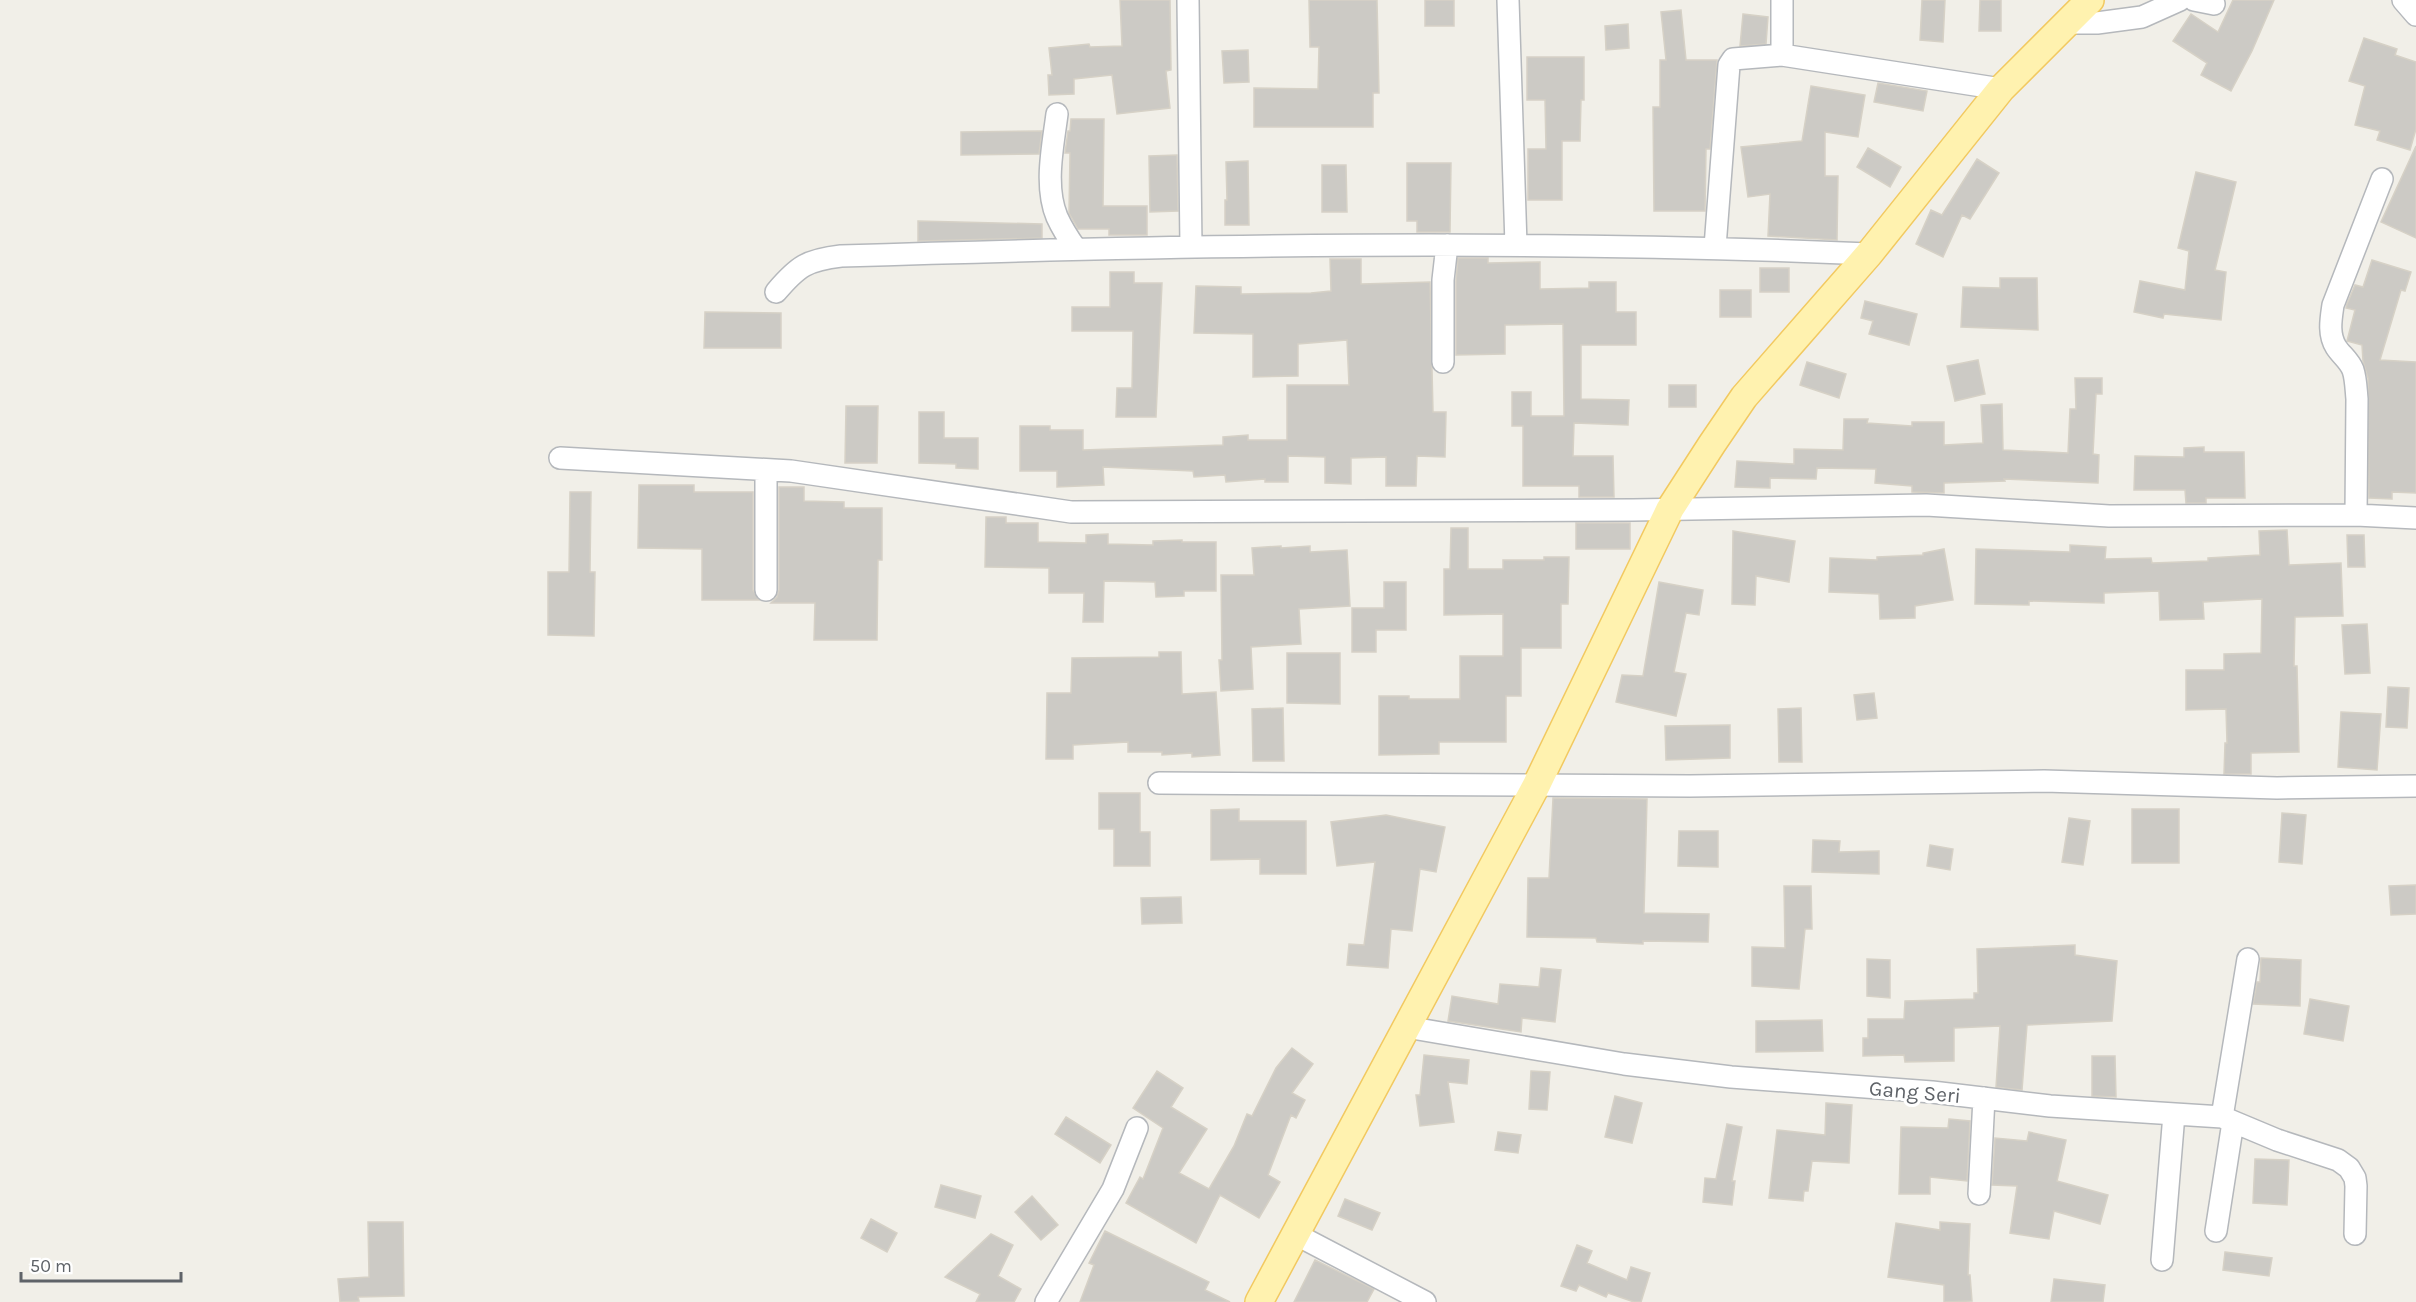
<svg xmlns="http://www.w3.org/2000/svg" width="2416" height="1302" viewBox="0 0 2416 1302" font-family="Karla,sans-serif">
  <style>
    .building { fill: #cccac5; stroke: #d6d1c6; stroke-width: 1.5 }
    .lines { fill: none; stroke-linecap: round; stroke-linejoin: round }
    .minor-casing { stroke: #b5b8bc; stroke-width: 24 }
    .major-casing { stroke: #f2c960; stroke-width: 30 }
    .minor { stroke: #fff; stroke-width: 21 }
    .major { stroke: #fff2af; stroke-width: 27 }
    .labels { text-anchor: middle; dominant-baseline: central; stroke-width: 6; stroke-linejoin: round; paint-order: stroke }
    .street-label { font-size: 21px; fill: #5f6368; stroke: #fff }
  </style>
  <rect width="100%" height="100%" fill="#f1efe8"/>
  <path class="building" d="M1120 0H1170L1171 70 1166 71 1170 108 1117 114 1112 75 1074 79V94L1049 95 1048 75H1052L1049 48 1089 44 1090 47 1122 46Z
    M1309 0H1377L1379 93H1373V127H1254V88L1318 89 1319 47H1310Z
    M1425 0H1454V26H1425Z
    M1922 0H1945L1943 42 1920 40Z
    M1980 0H2001V31H1979Z
    M2233 0H2274L2252 51 2231 91 2201 75 2207 63 2173 41 2191 14 2218 32Z
    M1681 10 1686 60H1717L1710 149H1706L1705 211H1654L1653 107H1660V60H1666L1661 12Z
    M1743 14 1768 17 1766 44 1740 46Z
    M1628 24 1629 48 1606 50 1605 26Z
    M2364 38 2397 49 2395 55 2416 62V129L2410 150 2377 140 2380 131 2355 125 2365 86 2349 81Z
    M1248 50 1249 82 1224 83 1222 51Z
    M1527 57H1584V100H1581L1580 141H1562V200H1528V149H1546L1545 100H1527Z
    M1878 83 1927 91 1923 111 1874 102Z
    M1811 86 1865 95 1858 137 1825 132V176H1838L1837 240 1768 236 1770 194 1748 197 1741 147 1802 141Z
    M1071 119H1104L1103 206H1147V235H1109V229H1078L1069 213 1070 153H1065L1068 131H1070Z
    M1042 131 1039 154 961 155V132Z
    M2416 146V238L2381 222Z
    M1868 148 1901 167 1890 187 1857 167Z
    M1177 155 1178 211 1150 212 1149 156Z
    M1977 159 1999 173 1970 219 1962 215 1943 257 1916 244 1931 210 1942 215Z
    M1248 161 1249 225H1225V200H1227L1226 162Z
    M1407 163H1451L1450 232H1417V221H1407Z
    M1322 165H1346L1347 212H1322Z
    M2196 172 2236 182 2215 270 2226 272 2221 320 2164 314 2163 318 2134 312 2140 281 2185 290 2189 251 2178 248Z
    M918 221 1042 224V238L918 241Z
    M1458 258H1488V263L1540 262V289L1589 288V282H1616V312H1636V345H1581V399L1629 400 1628 425 1574 423 1573 456H1613L1614 497H1579V486H1523V426H1512V392H1531V416H1564L1563 324 1505 325V354L1456 355V281Z
    M1330 259H1361V284L1430 282 1433 412H1446L1445 457 1417 456 1416 486H1386V457L1351 458V484L1325 483V457L1288 456V482H1265V479L1226 482 1225 475 1194 477 1193 471 1103 467 1104 485 1057 487V471H1020V426H1050V430H1083V450L1223 445V437L1248 435V440H1287V385H1349L1347 340 1298 344V376L1253 377V334L1194 333 1196 286 1241 287V294L1311 293 1331 291Z
    M2372 260 2411 272 2405 291 2401 290 2380 360 2416 362V493L2392 492V499L2369 498 2368 378 2363 361 2362 345 2347 341 2355 310 2346 308 2347 304 2355 285 2363 287Z
    M1760 268H1789V292H1760Z
    M1110 272H1134V283H1162L1156 417H1116L1117 388H1132L1133 331H1072V307H1110Z
    M2000 278H2037L2038 330 1961 327 1963 287 2000 288Z
    M1720 290H1751V317H1720Z
    M1865 301 1917 314 1909 345 1869 334 1873 321 1861 318Z
    M705 312 781 313V348H704Z
    M1978 360 1985 394 1955 401 1947 366Z
    M1807 362 1846 374 1839 398 1800 385Z
    M2075 378H2102V394H2096L2093 454 2099 455 2098 483 2004 479 2005 481 1944 483V493L1912 492V486L1875 483 1876 469 1817 468 1816 479 1770 478V488L1735 487 1737 461 1794 464V449L1843 450 1844 419H1868L1867 423 1912 426V422H1944V445L1983 443 1981 405 2002 404 2003 450 2068 453 2070 409H2076Z
    M1669 385H1696V407H1669Z
    M846 406H878L877 463H845Z
    M919 412H944V438H978V469L956 468V464L919 463Z
    M2204 447V452H2244L2245 498H2206V503H2186L2185 490H2134L2135 456 2184 457V448Z
    M639 485H694V492H753V590L759 600H702V549L638 548Z
    M779 487H804V501L844 502V508H882V560H878L877 640H814L815 603H771L777 597 779 590Z
    M570 492H591L590 572H595L594 636 548 635V572H569Z
    M986 517H1006V523H1038V542L1086 543V535L1108 534V544L1153 545V541L1182 540V542H1216V591H1184V596L1156 597 1155 582 1104 581 1103 622H1083L1084 593H1049V568L985 567Z
    M1576 523H1630V549H1576Z
    M1451 528H1468V569H1503V560H1544V557H1569L1568 604H1561V648H1521V696H1506V742H1439V754L1379 755V696H1409V699H1460V656H1503V614L1444 615V569H1450Z
    M2287 530 2289 565 2341 563 2343 616 2295 617 2294 666H2297L2299 752 2251 753V774H2224L2225 743H2227L2226 709 2186 710V670H2224V654L2261 653 2262 599 2203 602 2204 619 2160 620 2159 591 2104 593V603L2029 601V605L1975 604 1976 549 2070 552V545L2106 547 2105 559 2151 558 2152 563 2208 561V558L2260 555 2259 531Z
    M1733 531 1795 541 1789 582 1756 576 1755 605 1732 604Z
    M2347 535H2364L2365 567H2348Z
    M1281 546V548L1310 546V552L1347 550 1350 606 1299 609 1301 644 1251 647 1253 689 1221 691 1219 660H1222L1221 575H1254L1252 548Z
    M1944 549 1953 600 1915 606V618L1880 619 1879 594 1829 592 1830 558 1877 560V557L1923 555V553Z
    M1384 582H1406V630H1376V652H1352V608H1384Z
    M1659 582 1703 590 1699 615 1686 613 1674 672 1686 674 1676 716 1616 702 1622 675 1643 676Z
    M2367 624 2370 673 2345 674 2342 625Z
    M1159 652H1181L1182 694 1216 692 1220 755 1192 757V753L1162 755V752H1128V742L1073 745V759H1046L1047 693H1071L1072 658 1159 657Z
    M1287 653H1340V704L1287 703Z
    M2388 687 2409 688 2407 728 2386 727Z
    M1874 693 1877 718 1857 720 1854 695Z
    M1283 708 1284 761H1253L1252 709Z
    M1801 708 1802 762H1779L1778 709Z
    M2341 712 2381 714 2377 770 2338 767Z
    M1730 725V758L1666 760 1665 726Z
    M1099 793H1140V832H1150V866H1114V829H1099Z
    M1553 798 1647 799 1644 913 1709 914 1708 942 1643 941V944L1597 942 1596 938 1527 937 1528 878H1549Z
    M1239 809V821H1306V874H1260V859L1211 860V810Z
    M2132 809H2179V863H2132Z
    M2282 813 2306 815 2302 864 2279 862Z
    M1386 815 1445 827 1436 872 1420 869 1412 931 1391 929 1388 968 1347 965 1349 944 1364 945 1375 862 1337 866 1331 822Z
    M2069 818 2090 821 2083 865 2062 862Z
    M1679 831H1718V867L1678 866Z
    M1813 840 1840 841 1839 852 1879 851V874L1812 872Z
    M1930 845 1953 849 1950 870 1927 866Z
    M2416 885V914L2391 915 2389 886Z
    M1784 886H1811L1812 929H1805L1799 989 1752 986V947L1785 948Z
    M1181 897 1182 923 1142 924 1141 898Z
    M2075 945V955L2117 961 2112 1021 2027 1025 2022 1090 1996 1087 2000 1026 1954 1028V1061L1905 1062 1904 1055 1863 1056V1038H1868V1019H1904L1905 1001 1974 999V993H1978L1977 949Z
    M2261 958 2301 960 2300 1006 2253 1004 2257 982H2260Z
    M1867 959 1890 960V998L1867 996Z
    M1541 968 1561 970 1555 1022 1522 1018 1521 1032 1448 1021 1452 996 1498 1004 1500 984 1539 987Z
    M2310 999 2349 1006 2343 1041 2304 1034Z
    M1822 1020 1823 1051 1756 1052V1021Z
    M1292 1048 1313 1064 1292 1093 1305 1100 1296 1118 1291 1115 1268 1175 1280 1182 1259 1218 1220 1195 1196 1243 1126 1203 1140 1177 1143 1179 1163 1128 1133 1108 1157 1071 1183 1088 1171 1107 1207 1129 1179 1173 1209 1189 1234 1146 1247 1114 1252 1116 1276 1068Z
    M1424 1055 1469 1060 1467 1084 1448 1082 1454 1122 1420 1126 1416 1095H1420Z
    M2092 1056H2115L2116 1097 2092 1096Z
    M1531 1071 1550 1072 1547 1110 1529 1109Z
    M1615 1096 1642 1103 1632 1143 1605 1137Z
    M1826 1103 1852 1105 1849 1163 1812 1161 1808 1191H1804L1803 1201 1769 1198 1777 1130 1825 1135Z
    M1066 1117 1111 1145 1100 1163 1055 1134Z
    M1949 1119 1970 1121 1967 1181 1930 1177V1194H1899L1901 1127 1948 1128Z
    M1727 1124 1742 1127 1732 1181H1735L1732 1205 1703 1202 1705 1178 1716 1179Z
    M1498 1132 1521 1135 1518 1153 1495 1150Z
    M2029 1132 2066 1140 2057 1181 2108 1195 2100 1224 2054 1211 2049 1239 2010 1233 2017 1186 1992 1185 1995 1138 2027 1141Z
    M2255 1159 2289 1160 2287 1205 2253 1203Z
    M941 1185 981 1196 975 1218 935 1207Z
    M1032 1196 1058 1225 1041 1240 1015 1212Z
    M1345 1199 1380 1213 1372 1230 1338 1216Z
    M871 1219 897 1233 887 1252 861 1238Z
    M368 1222H403L404 1296 358 1297 359 1301 340 1302 338 1279 369 1277Z
    M1940 1222 1970 1224 1968 1275H1970L1972 1301 1944 1302V1285L1888 1277 1896 1223 1940 1230Z
    M1105 1231 1209 1282 1205 1290 1230 1302H1080L1094 1265 1089 1263Z
    M991 1234 1013 1245 998 1276 1021 1289 1014 1302H976L980 1294 945 1277Z
    M1577 1245 1592 1251 1587 1263 1627 1280 1631 1267 1650 1273 1641 1302H1634L1608 1293 1606 1297 1579 1285 1576 1291 1561 1286Z
    M2225 1252 2272 1258 2269 1276 2223 1270Z
    M1315 1260 1374 1289 1367 1302H1294Z
    M2054 1279 2105 1285 2103 1302H2051Z"/>
  <g class="lines">
    <defs>
      <path id="minor" d="M1188 0 1191 247
        M1508 0 1516 245
        M1782 0V55
        M2194 0 2214 4
        M2403 0 2416 15
        M2067 23H2097L2142 17 2180 0
        M1057 114C1053 146 1044 186 1057 217 1062 228 1069 239 1076 249
        M1715 247 1729 65 1733 59 1782 55 2001 89
        M776 292C798 266 807 260 841 256 1184 245 1526 239 1869 254
        M1443 362V280L1447 245
        M560 458 791 471 1071 512 1633 510 1926 505 2109 516 2356 515 2416 518
        M2356 515 2357 399C2356 389 2356 379 2353 370 2349 360 2341 355 2336 347 2328 334 2331 319 2333 305L2382 179
        M766 590V470
        M1159 783 1690 786 2044 781 2277 788 2416 786
        M1406 1027 1624 1064 1731 1077 1932 1092 2050 1106 2222 1117 2277 1140 2338 1160 2349 1168 2355 1178 2356 1186 2355 1234
        M2222 1117 2248 959
        M1979 1194 1984 1098
        M2216 1231 2233 1122
        M1297 1235 1425 1302
        M2162 1260 2174 1114
        M1046 1302 1113 1189 1137 1128"/>
      <path id="major" d="M1259 1302 1536 786 1670 509 1712 444 1744 397 1869 254 2001 89 2090 0"/>
    </defs>
    <use href="#minor" class="minor-casing"/>
    <use href="#major" class="major-casing"/>
    <use href="#minor" class="minor"/>
    <use href="#major" class="major"/>
  </g>
  <g class="labels">
    <g class="street-label">
      <text transform="translate(1915 1092) rotate(5)">Gang Seri</text>
    </g>
  </g>
  <path d="M21 1272v9h160v-9" fill="none" stroke="#5f6368" stroke-width="3"/>
  <text x="30" y="1272" font-size="18" fill="#5f6368" stroke="#ffffff" stroke-width="4.5" paint-order="stroke">50 m</text>
</svg>
